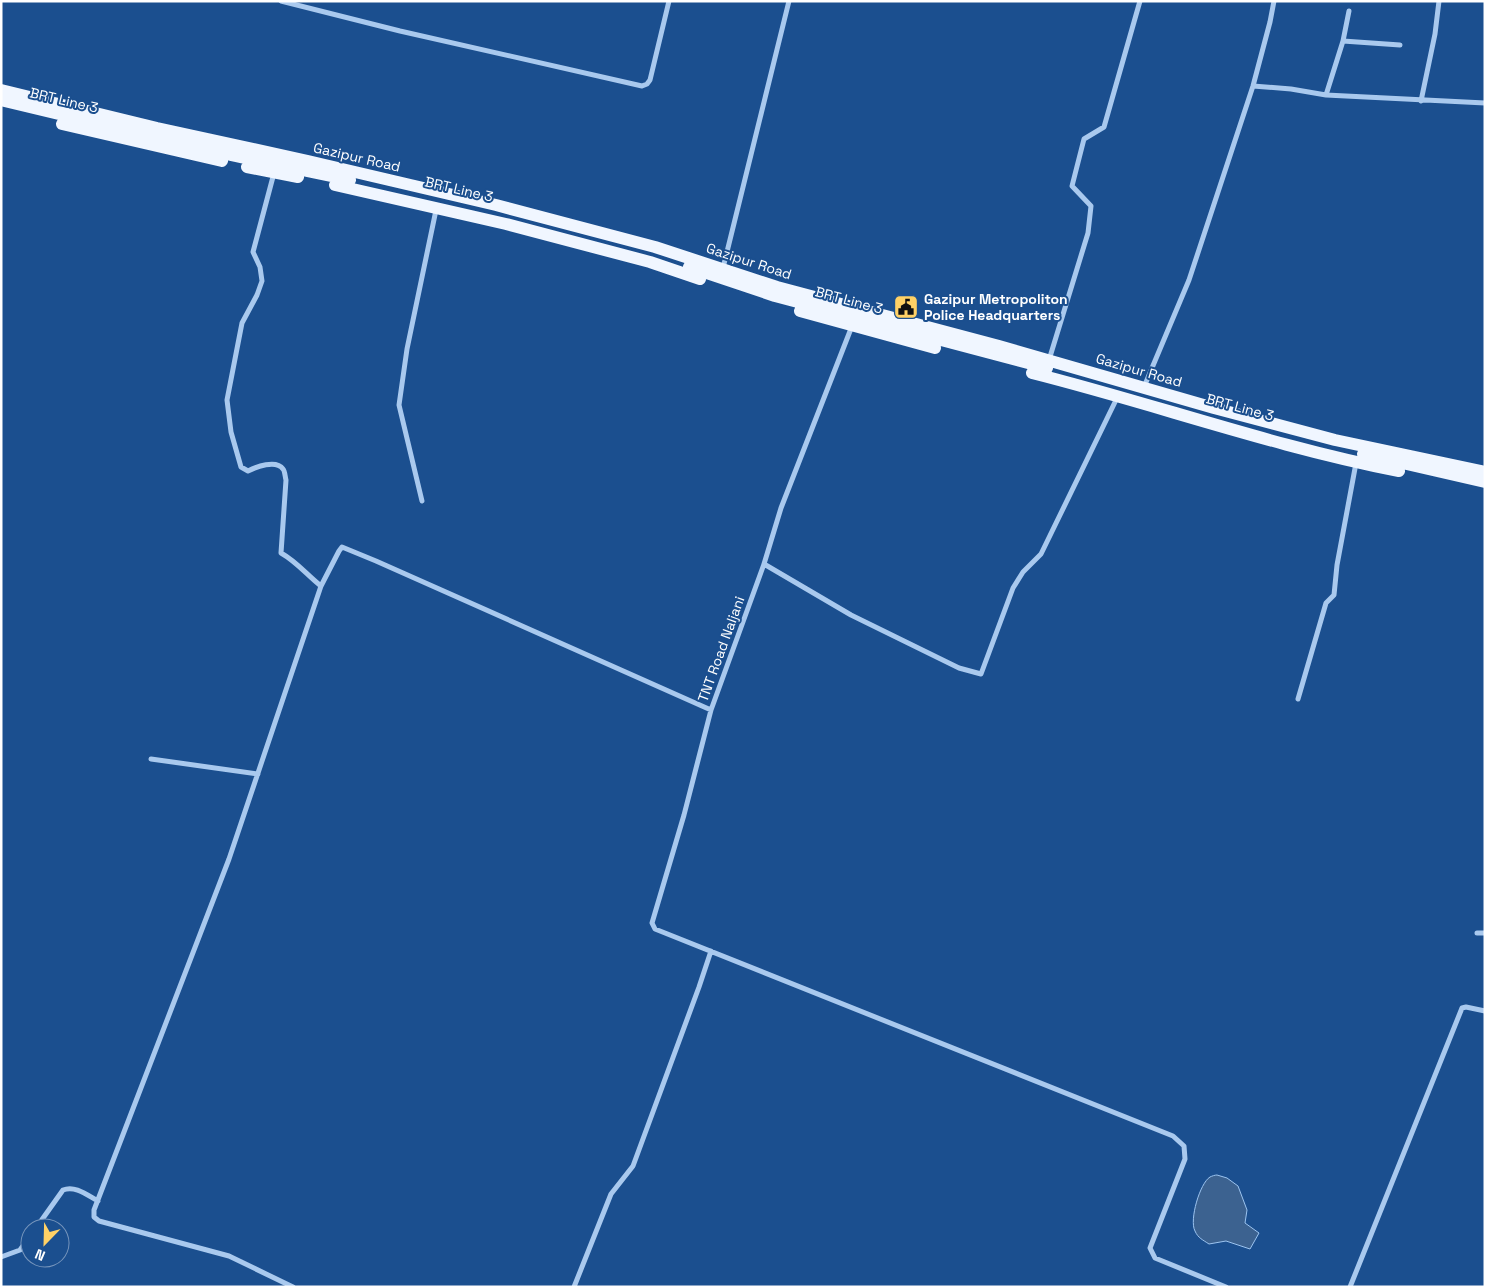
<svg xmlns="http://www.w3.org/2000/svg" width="1486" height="1288" viewBox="0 0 1486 1288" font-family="'Space Grotesk',sans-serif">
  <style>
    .water { fill: #3c6290; stroke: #9cc4f0 }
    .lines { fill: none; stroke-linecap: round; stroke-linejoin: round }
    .street { stroke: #a9c9ee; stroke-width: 5 }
    .primary { stroke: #f0f6ff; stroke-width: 12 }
    .labels { text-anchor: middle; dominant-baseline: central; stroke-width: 4; stroke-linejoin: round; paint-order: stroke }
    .street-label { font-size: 14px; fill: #fff; stroke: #1b4f8f }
    .poi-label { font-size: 14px; font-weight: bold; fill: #fff; stroke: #1b4f8f; text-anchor: start }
  </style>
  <rect width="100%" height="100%" fill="#1b4f8f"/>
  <path class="water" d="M1217 1175 1227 1178 1238 1186 1247 1210 1245 1223 1259 1233 1250 1249 1226 1241 1209 1244C1203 1240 1198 1238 1195 1231 1189 1220 1200 1183 1210 1177 1212 1176 1215 1175 1217 1175Z"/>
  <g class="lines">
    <path class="street" d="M281 1 400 31 642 86 647 84 650 80 669 1
      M1343 41 1400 45
      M1253 86 1291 89 1326 95 1485 103
      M1326 95 1343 41 1349 11
      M1421 101 1435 34 1439 1
      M274 173 253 252 260 267 262 281 257 295 242 323 227 400 231 432 241 467 248 471C256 467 276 459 283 469 285 471 285 477 286 480L281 553C297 562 307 575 321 586
      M723 268 789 1
      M852 326 781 508 764 564 711 710 684 815 652 923 655 929 1173 1136 1184 1146 1185 1159 1150 1248 1155 1258 1226 1287
      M1049 360 1088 233 1091 206 1072 186 1084 139 1104 127 1140 1
      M1144 387 1189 280 1253 86 1270 22 1274 1
      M422 501 399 405 407 349 436 210
      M764 564 851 615 959 668 981 674 1013 588 1023 572 1041 554 1117 398
      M1298 699 1326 603 1334 595 1337 565 1356 463
      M151 759 258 774
      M1477 933H1485
      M36 1228 63 1190C75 1185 87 1195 98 1201
      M1 1257 20 1250 30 1236
      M293 1287 229 1256 99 1221 94 1217V1210L229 859 321 586 339 551 342 547 376 561 711 710
      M574 1287 611 1194 633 1166 699 987 711 951
      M1350 1287 1462 1008 1466 1007 1485 1011"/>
    <path class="primary" d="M1 90 157 128 308 161 496 205 655 247 777 287 999 346 1214 408 1335 440 1485 472
      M1 100 226 154 350 180
      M62 124 222 161
      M247 167 298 177
      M335 185 506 224 650 262 700 279
      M689 267 775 296 1047 368
      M800 311 935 348
      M1032 373C1155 404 1275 447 1399 471
      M1363 454 1485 482"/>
  </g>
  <defs>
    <symbol id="civic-square" viewBox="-11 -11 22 22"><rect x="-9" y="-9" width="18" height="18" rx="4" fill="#ffd166" stroke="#1b4f8f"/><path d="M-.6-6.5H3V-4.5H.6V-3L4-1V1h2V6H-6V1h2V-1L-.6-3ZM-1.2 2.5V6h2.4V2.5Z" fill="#111"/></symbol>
  </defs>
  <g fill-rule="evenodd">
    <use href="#civic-square" x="892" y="293" width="28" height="28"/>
  </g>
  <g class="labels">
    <g class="street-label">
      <text transform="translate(64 100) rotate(13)">BRT Line 3</text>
      <text transform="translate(357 157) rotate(13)">Gazipur Road</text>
      <text transform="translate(459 189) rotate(13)">BRT Line 3</text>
      <text transform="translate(749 261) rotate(18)">Gazipur Road</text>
      <text transform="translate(849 300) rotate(15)">BRT Line 3</text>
      <text transform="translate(1139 370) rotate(16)">Gazipur Road</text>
      <text transform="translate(1240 407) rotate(15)">BRT Line 3</text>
      <text transform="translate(721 649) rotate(-70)">TNT Road Naljani</text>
    </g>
    <g class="poi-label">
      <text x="924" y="299">Gazipur Metropoliton<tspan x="924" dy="16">Police Headquarters</tspan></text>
    </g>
  </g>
  <rect width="1486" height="1288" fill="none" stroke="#ffffff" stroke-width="5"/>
  <g transform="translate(45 1243) rotate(203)"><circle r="24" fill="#1b4f8f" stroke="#7695bc"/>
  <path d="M0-4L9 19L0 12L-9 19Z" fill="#ffd166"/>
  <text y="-8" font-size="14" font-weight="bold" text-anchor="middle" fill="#ffffff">N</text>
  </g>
</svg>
